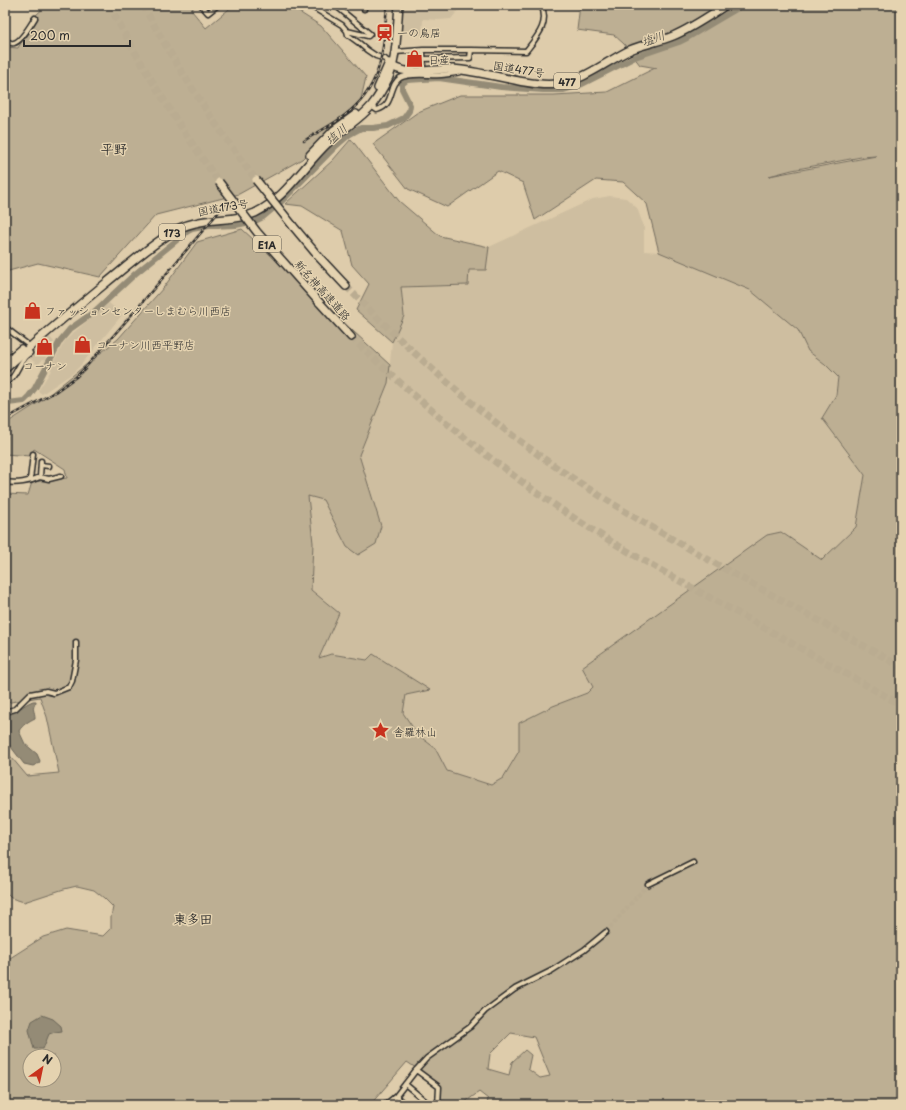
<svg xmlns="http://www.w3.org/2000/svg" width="906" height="1110" viewBox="0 0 906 1110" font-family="'Playpen Sans','Klee One',sans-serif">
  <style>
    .built { fill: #cebea0 }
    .green { fill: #bdaf93; stroke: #746d5f; fill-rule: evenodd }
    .water { fill: #948b76; stroke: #6a6558 }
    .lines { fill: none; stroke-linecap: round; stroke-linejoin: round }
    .river { stroke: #948b76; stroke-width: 6 }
    .street-tunnel { stroke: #baac91; stroke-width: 4; stroke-dasharray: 4 2; stroke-linecap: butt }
    .highway-tunnel { stroke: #baac91; stroke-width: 7; stroke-dasharray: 7 3.5; stroke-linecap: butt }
    .street-casing { stroke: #2b2b2b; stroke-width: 7 }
    .highway-casing { stroke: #2b2b2b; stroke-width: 10 }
    .street { stroke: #e5d3b0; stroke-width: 4 }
    .highway { stroke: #e5d3b0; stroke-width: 7 }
    .rail-casing { stroke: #2b2b2b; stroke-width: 2.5 }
    .rail { stroke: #e5d3b0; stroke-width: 1; stroke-dasharray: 3; stroke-linecap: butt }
    .highway-bridge-casing { stroke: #2b2b2b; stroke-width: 10; stroke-linecap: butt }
    .highway-bridge { stroke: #e5d3b0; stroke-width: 7 }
    .labels { text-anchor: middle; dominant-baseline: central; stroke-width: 3; stroke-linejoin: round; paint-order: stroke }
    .shield { fill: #e5d3b0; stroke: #635d53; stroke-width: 1 }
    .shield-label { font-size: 10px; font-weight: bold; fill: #2b2b2b }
    .poi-label { font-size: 11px; fill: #2b2b2b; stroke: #e5d3b0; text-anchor: start }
    .street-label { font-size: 11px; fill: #2b2b2b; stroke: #e5d3b0 }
    .water-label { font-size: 12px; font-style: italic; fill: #45433e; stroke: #e5d3b0 }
    .quarter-label { font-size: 13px; font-weight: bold; fill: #2b2b2b; stroke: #e5d3b0 }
  </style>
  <rect width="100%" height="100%" fill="#deccab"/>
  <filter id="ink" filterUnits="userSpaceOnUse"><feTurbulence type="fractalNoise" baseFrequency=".025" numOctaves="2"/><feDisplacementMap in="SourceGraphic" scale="8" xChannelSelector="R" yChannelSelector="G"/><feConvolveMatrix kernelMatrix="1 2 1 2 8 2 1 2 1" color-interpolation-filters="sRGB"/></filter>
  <g filter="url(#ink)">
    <path class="built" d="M403 5H459V9L451 19 439 20 423 19 422 35 401 32Z
      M610 196 626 198 637 208 644 227V251L659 252 750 290 798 330 808 351 825 364 838 377 836 395 822 418 865 475 856 527 822 561 781 532 767 535 583 667 593 688 587 693 553 706 519 723V751L503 778 491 785 447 771 435 748 418 735 403 713 405 695 429 689 367 660 331 654 318 659 339 613 311 590 313 543 308 496 323 500 347 547 381 526 359 455 388 383 392 342 404 315 401 287 468 285 469 270 486 269 489 247 593 199Z
      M109 303 122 315 80 366 73 373 42 394 38 391 50 372 53 363 65 341 74 332Z
      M49 336 54 342 46 356 45 361 42 360 38 365 28 357 36 347Z"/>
    <path class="green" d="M47 5H194L192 11 206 28 234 5H288L321 26 366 77 361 99 302 159 239 194 156 215 100 277 38 263 5 272V47L18 48 36 15Z
      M580 5H901V1105H487L488 1099 479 1092 461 1105H458L441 1100 440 1084 407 1062 370 1105H5V959L10 958 43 937 66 930 103 936 111 928V917L113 907 104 898 94 890 77 886 64 889 24 902 11 898 5 892V755L7 752 27 776 59 773 47 717 40 697 5 703V494L28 495 32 482 67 478 65 469 34 449 30 456 5 454 7 437 5 436V424L41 401 118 339 164 287 197 242 242 229 390 365 388 383 359 455 381 526 376 544 358 555 347 547 323 500 308 496 313 543 311 590 339 613 319 658 331 654 367 660 373 654 430 690 406 695 403 713 418 735 435 748 447 771 491 785 503 778 519 751V723L553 706 587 693 593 687 582 667 767 535 781 532 822 560 856 527 865 475 822 418 836 395 838 377 825 364 808 351 798 330 750 290 659 252 647 204 623 182 596 180 535 220 523 183 498 171 447 207 408 189 373 144 418 112 460 95H554L607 92 655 68H657L640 65 624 44 614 35 577 30ZM876 156 769 176 792 170 861 157ZM511 1033 534 1037 550 1076 540 1078 528 1069 531 1055 525 1050 512 1062 509 1075 488 1069 490 1054ZM30 1056H54V1080H30Z
      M351 139 399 201 440 236 489 247 486 270H469L468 285 401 287 404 316 392 342 356 310 369 284 352 265 343 231 302 206 285 204 333 160Z"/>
    <path class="water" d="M33 701H36V702C31 710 35 710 35 718 29 721 22 725 19 731L25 744 37 754 40 761 39 763 33 766 24 764 8 743 5 740V716C16 714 22 705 33 701Z
      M42 1015 53 1019 61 1026 62 1031 55 1032 49 1034 43 1049H34L29 1030 32 1021Z"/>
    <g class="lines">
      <path class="river" d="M5 405 8 403 24 401 29 396 35 388 60 341 70 329 94 312 135 274 188 231 192 229 209 226 236 225 255 221 263 217 281 202 336 146 350 134 361 128H373L388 126 404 118 409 111 410 105 402 89V84L407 80 439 78 501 87 543 90H563L580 85 635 57 679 42 687 38 743 5"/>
      <path class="street-tunnel" d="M606 932 648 884"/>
      <path class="highway-tunnel" d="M109 5C142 67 178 125 219 182
        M143 5C176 66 214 124 256 180
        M346 286C407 349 472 407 543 458 607 503 675 541 743 579 796 608 849 637 901 667
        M351 337C419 402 490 462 568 514 616 546 667 574 718 602 779 636 840 670 901 705"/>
      <defs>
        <path id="street" d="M201 5 208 13 218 5
          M309 5 342 25 347 31 348 35 359 43 367 50 376 56 385 59 388 62
          M335 5 370 34 368 36 347 31
          M363 5 364 9
          M5 40C8 42 11 44 14 43 22 41 31 24 35 18
          M471 50 526 51C537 37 550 23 541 5
          M395 52 423 50H471L470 58 423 59V50
          M423 71V59
          M371 106 377 110C395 105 388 86 400 78 410 72 430 76 441 75 447 74 454 74 460 72
          M6 328 27 344
          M5 383C16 377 16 369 23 360 24 357 27 355 30 353L27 349
          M41 465 49 466
          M40 477 41 461
          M30 480 33 454
          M5 482C16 484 30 482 40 477L49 479 61 476
          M5 712 15 709 30 694 46 691 54 693 69 687 72 681 76 660V642
          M648 884 693 862
          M416 1070 439 1087 438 1105
          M405 1084 430 1105
          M396 1096 405 1105
          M385 1105 396 1096 416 1070 427 1058 470 1027 485 1011 515 989 551 971 584 950 606 932"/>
        <path id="highway" d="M389 63C402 78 435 68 453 69 475 71 498 77 519 81 531 83 543 86 556 84 584 81 605 62 630 50 643 44 659 42 673 36 692 28 709 16 726 5
          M378 88 388 65
          M310 155 334 130 356 114
          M293 226 318 256 346 286
          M319 302 351 337
          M5 363 21 349
          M5 369C38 339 72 311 106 283 126 267 146 249 168 235 176 229 186 225 195 223 214 218 237 221 255 213 286 198 304 165 329 142 342 129 360 120 372 105 379 96 384 87 389 77 397 57 397 27 399 5"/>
      </defs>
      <use href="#street" class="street-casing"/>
      <use href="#highway" class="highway-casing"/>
      <use href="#street" class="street"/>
      <use href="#highway" class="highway"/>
      <defs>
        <path id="rail" d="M304 141C317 132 333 125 345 115 384 86 383 49 387 5
          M5 419 55 392 76 377 85 368 134 312 227 202"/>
      </defs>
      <use href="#rail" class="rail-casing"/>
      <use href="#rail" class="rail"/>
      <defs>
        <path id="highway-bridge" d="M256 180 293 226
          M219 182 257 232 279 257 319 302"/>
      </defs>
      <use href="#highway-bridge" class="highway-bridge-casing"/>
      <use href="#highway-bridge" class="highway-bridge"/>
    </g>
  </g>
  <defs>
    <symbol id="station-bare" viewBox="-9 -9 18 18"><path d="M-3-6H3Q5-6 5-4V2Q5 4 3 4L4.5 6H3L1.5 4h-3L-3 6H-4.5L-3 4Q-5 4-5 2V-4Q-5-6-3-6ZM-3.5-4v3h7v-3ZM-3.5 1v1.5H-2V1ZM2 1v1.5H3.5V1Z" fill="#c8321e" stroke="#e5d3b0" stroke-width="2.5" paint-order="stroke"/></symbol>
    <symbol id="shop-bare" viewBox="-9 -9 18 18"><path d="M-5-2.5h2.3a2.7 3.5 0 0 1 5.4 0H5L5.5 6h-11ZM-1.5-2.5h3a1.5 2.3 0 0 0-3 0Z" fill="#c8321e" stroke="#e5d3b0" stroke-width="2.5" paint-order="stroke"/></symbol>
    <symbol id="sight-bare" viewBox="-9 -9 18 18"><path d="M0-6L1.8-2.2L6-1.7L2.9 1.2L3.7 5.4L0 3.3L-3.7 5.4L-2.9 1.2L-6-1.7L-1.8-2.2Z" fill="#c8321e" stroke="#e5d3b0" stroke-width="2.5" paint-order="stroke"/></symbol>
  </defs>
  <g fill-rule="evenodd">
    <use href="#station-bare" x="372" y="20" width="25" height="25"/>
    <use href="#shop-bare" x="402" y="46" width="25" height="25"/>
    <use href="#shop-bare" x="20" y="298" width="25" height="25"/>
    <use href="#shop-bare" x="70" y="332" width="25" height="25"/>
    <use href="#shop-bare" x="32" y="334" width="25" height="25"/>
    <use href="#sight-bare" x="368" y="718" width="25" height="25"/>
  </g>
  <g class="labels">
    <g class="shield">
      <rect x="554" y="73" width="26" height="16" rx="3"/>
      <rect x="159" y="224" width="26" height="16" rx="3"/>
      <rect x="253" y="236" width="28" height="16" rx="3"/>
    </g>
    <g class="shield-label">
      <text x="567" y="81">477</text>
      <text x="172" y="232">173</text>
      <text x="267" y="244">E1A</text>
    </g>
    <g class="poi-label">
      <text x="397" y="32">一の鳥居</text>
      <text x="428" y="59">日産</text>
      <text x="45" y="310">ファッションセンターしまむら川西店</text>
      <text x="96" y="344">コーナン川西平野店</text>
      <text x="45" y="365" text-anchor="middle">コーナン</text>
      <text x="393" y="731">舎羅林山</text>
    </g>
    <g class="street-label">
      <text transform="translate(519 69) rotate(9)">国道477号</text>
      <text transform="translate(223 207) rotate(-10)">国道173号</text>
      <text transform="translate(323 290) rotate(48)">新名神高速道路</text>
    </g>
    <g class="water-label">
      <text transform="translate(653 38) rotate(-20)">塩川</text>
      <text transform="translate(336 134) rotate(-41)">塩川</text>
    </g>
    <g class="quarter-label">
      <text x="114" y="148">平野</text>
      <text x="193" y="918">東多田</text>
    </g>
  </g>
  <rect width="906" height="1110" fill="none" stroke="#e5d3b0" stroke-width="20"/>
  <rect x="10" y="10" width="886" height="1090" fill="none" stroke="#2b2b2b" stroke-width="1.5" filter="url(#ink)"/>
  <g transform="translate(42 1068) rotate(33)"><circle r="19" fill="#e5d3b0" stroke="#9b907b"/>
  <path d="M0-3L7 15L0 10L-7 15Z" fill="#c8321e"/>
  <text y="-6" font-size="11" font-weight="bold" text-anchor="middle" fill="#2b2b2b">N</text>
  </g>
  <path d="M24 40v6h106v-6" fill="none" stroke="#2b2b2b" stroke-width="2"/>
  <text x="30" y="40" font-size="12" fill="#2b2b2b" stroke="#e5d3b0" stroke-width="3" paint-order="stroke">200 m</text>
</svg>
